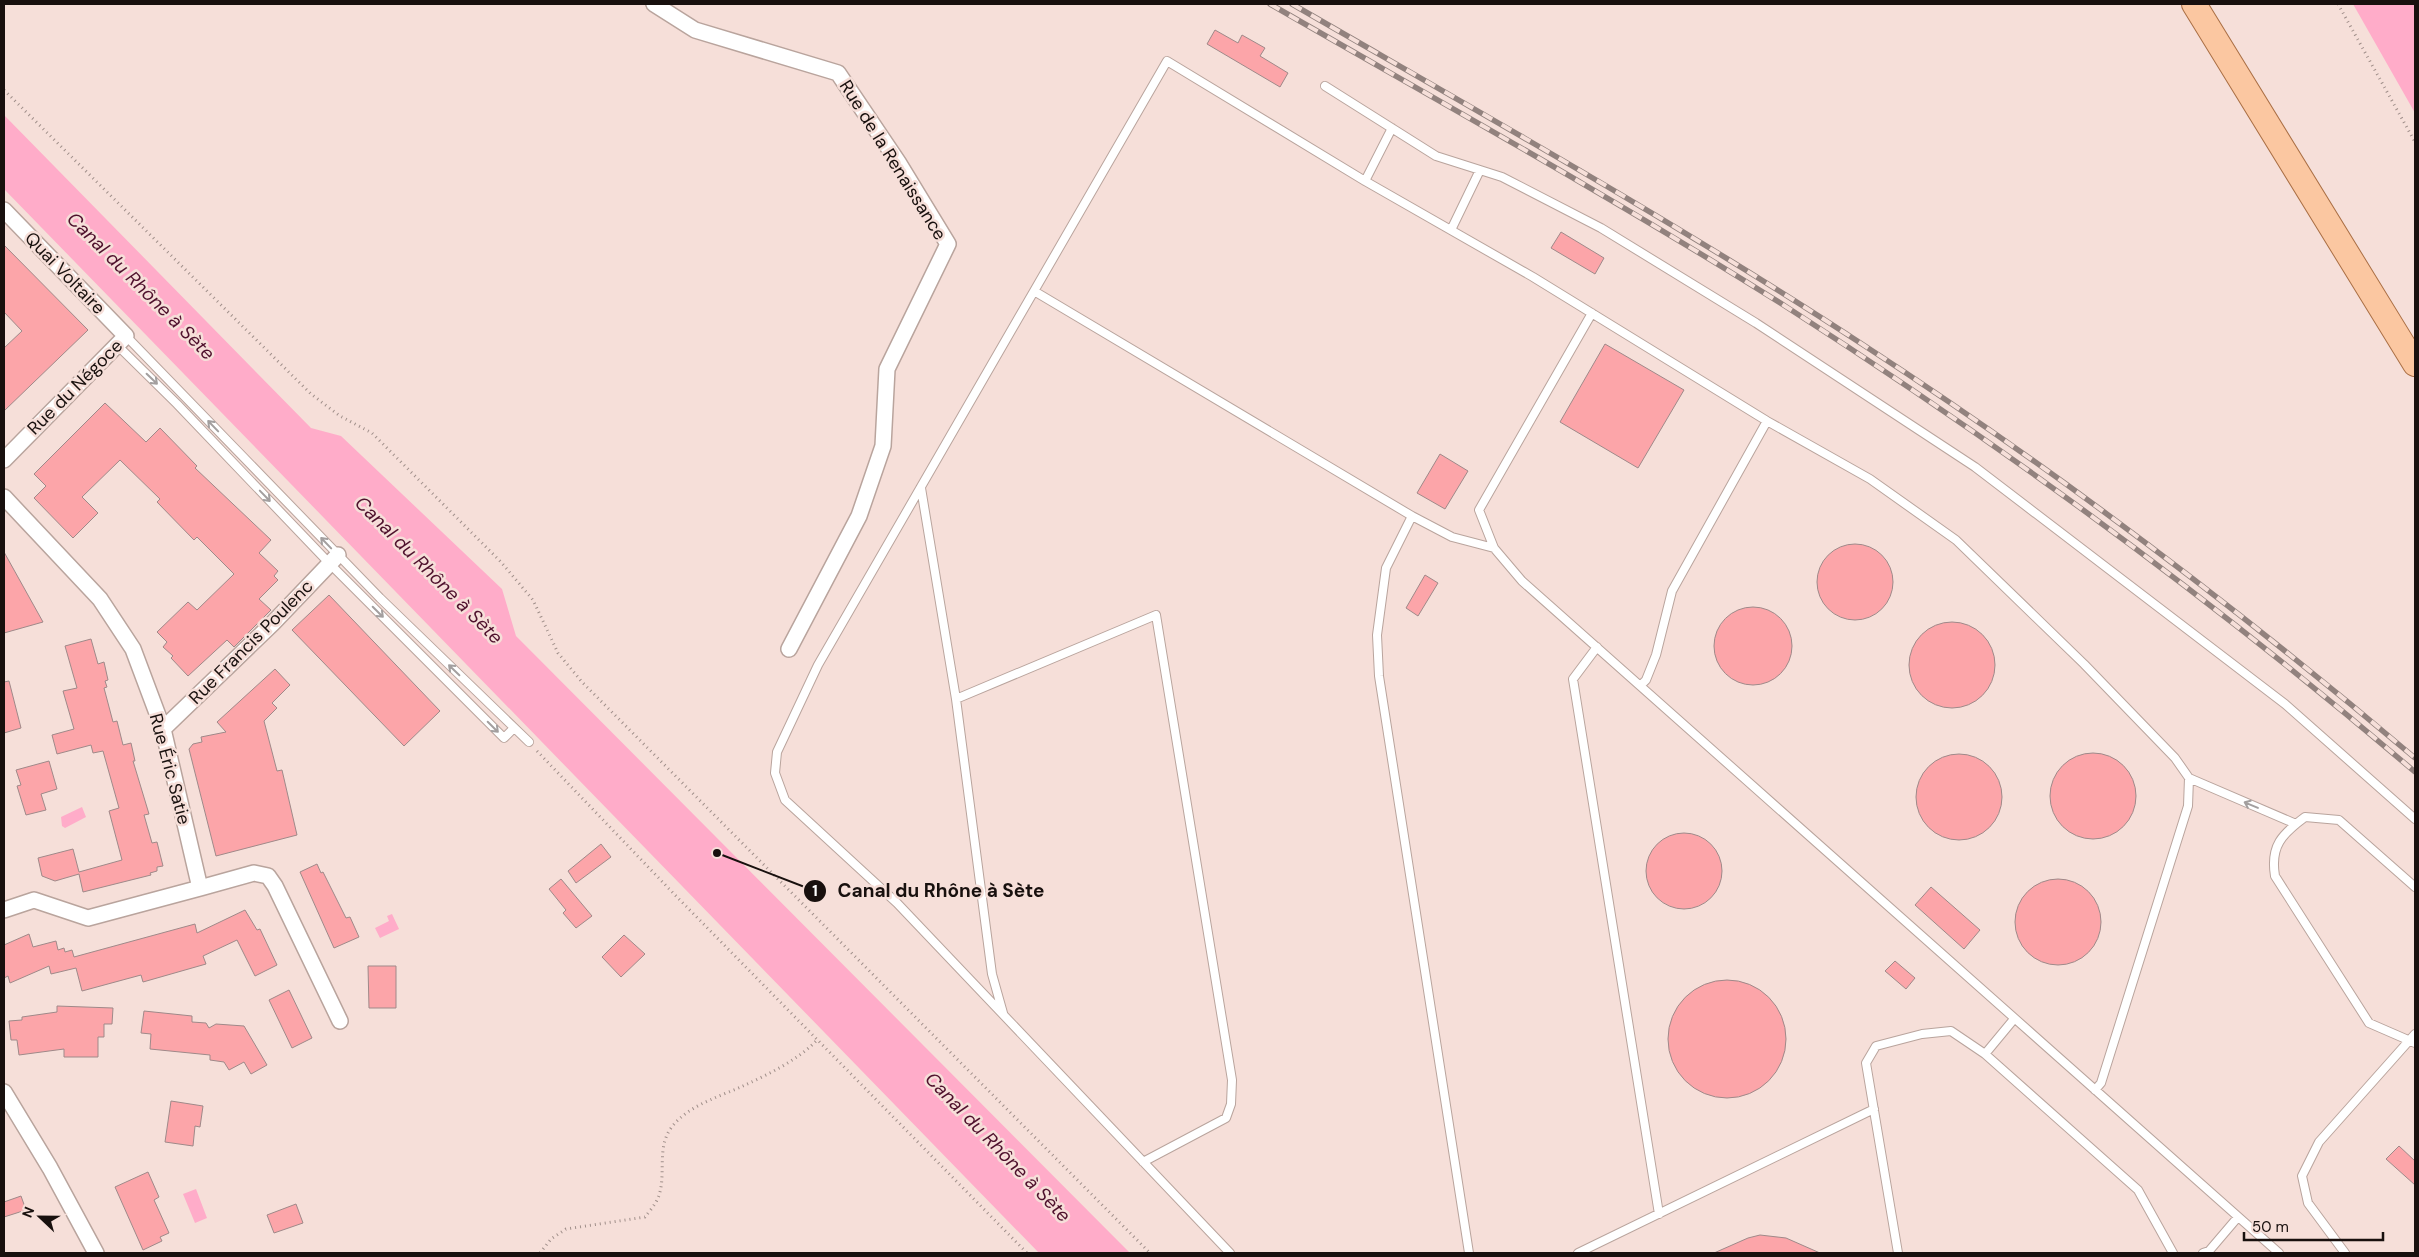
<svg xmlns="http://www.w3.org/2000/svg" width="2419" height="1257" viewBox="0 0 2419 1257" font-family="'DM Sans',sans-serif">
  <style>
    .water { fill: #ffacc9 }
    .building { fill: #fca5a9; stroke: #9f8989 }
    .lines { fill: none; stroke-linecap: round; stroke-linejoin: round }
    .service-casing { stroke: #b9a49d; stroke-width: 10 }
    .minor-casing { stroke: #b9a49d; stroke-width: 18 }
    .primary-casing { stroke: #aa6f45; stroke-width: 26 }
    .path { stroke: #a08f8a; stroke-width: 3; stroke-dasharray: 1 4; stroke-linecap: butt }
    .service { stroke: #fff; stroke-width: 8 }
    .minor { stroke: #fff; stroke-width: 15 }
    .primary { stroke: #fbc7a1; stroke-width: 24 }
    .rail-casing { stroke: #92827e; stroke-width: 5.5 }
    .rail { stroke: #f6dfd9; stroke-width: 4; stroke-dasharray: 11; stroke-linecap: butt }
    .oneway { stroke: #a39f9f }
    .labels { text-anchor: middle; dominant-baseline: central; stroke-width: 5; stroke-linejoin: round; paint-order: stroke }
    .street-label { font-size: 18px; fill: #18100e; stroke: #f6dfd9 }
    .water-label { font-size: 19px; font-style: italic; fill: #4f112d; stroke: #f6dfd9 }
    .leader { fill: none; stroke: #18100e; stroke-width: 2 }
    .callout-dot { fill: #18100e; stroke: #f6dfd9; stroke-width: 2 }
    .mark-label { font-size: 15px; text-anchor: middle; font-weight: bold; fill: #fff }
    .callout-label { font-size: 19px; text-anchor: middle; font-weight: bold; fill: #18100e; stroke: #f6dfd9; stroke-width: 5; stroke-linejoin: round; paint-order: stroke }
  </style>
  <rect width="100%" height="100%" fill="#f6dfd9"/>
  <path class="water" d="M2353 4H2415V113Z
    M4 115 311 428 341 436 502 589 516 636 1130 1253H1039L4 189Z
    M82 807 86 817 65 828 62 826 61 817Z
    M392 914 399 929 380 938 375 928 389 921 387 916Z
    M196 1189 207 1218 195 1223 183 1194Z"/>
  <path class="building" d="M1215 30 1238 43 1242 35 1265 48 1260 56 1288 73 1280 87 1207 44Z
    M1561 232 1604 258 1595 274 1551 248Z
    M4 245 88 330 4 411V348L22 331 4 312Z
    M1605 344 1684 390 1638 468 1560 422Z
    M105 403 146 442 160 428 197 466 195 468 271 540 259 553 278 571 274 576 278 580 259 599 271 610 234 647 227 640 188 676 171 658 173 656 163 647 167 642 157 632 188 602 197 610 234 574 197 537 194 540 157 502 160 499 120 460 82 497 98 513 73 538 34 498 46 486 34 474Z
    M1440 454 1468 471 1445 509 1417 493Z
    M1817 582a38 38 0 1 1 76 0a38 38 0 1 1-76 0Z
    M4 552 43 622 4 633Z
    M1425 575 1438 583 1418 616 1406 608Z
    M329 595 440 711 404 746 292 630Z
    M1714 646a39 39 0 1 1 78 0a39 39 0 1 1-78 0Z
    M1909 665a43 43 0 1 1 86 0a43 43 0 1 1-86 0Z
    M91 639 98 664 104 662 108 680 105 681 107 687 104 688 113 722 117 721 123 745 131 743 135 761H133L149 814 144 815 152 843 157 842 163 866 157 867V871L150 873 151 875 83 892 79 874 55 881 42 876 38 858 73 849 79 872 122 860 109 811 119 808 103 751 93 753 91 745 57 754 52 735 74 729 63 691 77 688 65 646Z
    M275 669 290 685 272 703 277 708 264 721 277 771 282 770 297 835 216 856 189 749 193 744 202 742 201 737 226 732 217 722Z
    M9 681 21 728 4 733V682Z
    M2050 796a43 43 0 1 1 86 0a43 43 0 1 1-86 0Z
    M1916 797a43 43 0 1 1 86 0a43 43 0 1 1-86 0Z
    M49 761 57 789 41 794 46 810 26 815 17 786 21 785 16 770Z
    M1646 871a38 38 0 1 1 76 0a38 38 0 1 1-76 0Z
    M601 844 611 857 576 883 568 871Z
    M317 864 321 873 323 872 346 918 350 917 359 937 334 948 300 872Z
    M561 879 592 916 576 928 563 913 566 910 549 889Z
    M2015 922a43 43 0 1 1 86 0a43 43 0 1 1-86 0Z
    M1931 887 1980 930 1964 949 1915 905Z
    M245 910 257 930 260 929 277 965 255 976 237 940 203 956 206 964 143 982 141 975 82 991 76 968 51 974 49 966 10 983 8 976 4 978V945L29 934 33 947 56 941 58 950 64 948 65 952 72 950 74 957 195 924 197 933Z
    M624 935 645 954 621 977 602 957Z
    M1895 961 1915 978 1906 989 1885 971Z
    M368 966H396V1008H369Z
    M1668 1039a59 59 0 1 1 118 0a59 59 0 1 1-118 0Z
    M289 990 312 1038 292 1048 269 1000Z
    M57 1006 113 1008 112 1024H104V1037H98V1057H64V1049L19 1055 17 1040H11L9 1021 22 1020V1017L57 1012Z
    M144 1011 192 1016V1022L206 1023 209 1028 216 1024 244 1026 267 1065 251 1074 244 1062 229 1070 224 1062 210 1060V1055L150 1049 151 1034 141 1033Z
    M171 1101 203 1106 200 1127 195 1126 193 1146 165 1142Z
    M2399 1146 2415 1161V1185L2386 1159Z
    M148 1172 159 1197 154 1200 169 1233 160 1237 162 1241 143 1250 115 1187Z
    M21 1196 26 1210 4 1217V1202Z
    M296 1204 303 1223 274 1233 267 1215Z
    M1760 1235 1786 1238 1820 1253H1714L1748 1238Z"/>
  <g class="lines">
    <defs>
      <path id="service" d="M1325 86 1436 156 1502 177 1601 228 1756 323 1975 467 2285 704 2415 819
        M1365 181 1392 128
        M1451 230 1480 170
        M1034 291 1412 516
        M1592 313 1479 510 1494 548 1522 581 2279 1253
        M126 336 380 598 529 742
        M117 345 177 404 330 564 504 738 514 728
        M921 488 956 699 992 974 1003 1013
        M1597 647 1573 679 1659 1214
        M1641 685 1646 680 1656 655 1672 591 1767 421
        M956 699 1156 615 1232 1080 1231 1104 1226 1118 1143 1162
        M2189 778 2296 824
        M2415 887 2339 820 2305 817C2282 834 2270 846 2275 876L2369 1023 2415 1043
        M1985 1054 2014 1019
        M1230 1253 897 903 785 800 775 773 777 752 818 665 1167 61 1365 181 1533 277 1767 421 1870 479 1956 540 2084 664 2175 758 2189 778 2188 806 2101 1083 2095 1090
        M1469 1253 1379 676 1377 635 1386 568 1412 516 1452 537 1494 548
        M1578 1253 1874 1109
        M1898 1253 1866 1063 1876 1046 1922 1034 1951 1031 1985 1054 2138 1190 2173 1253
        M2203 1253 2209 1251 2238 1217
        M2345 1253 2308 1203 2302 1176 2319 1142 2415 1034"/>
      <path id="minor" d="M654 4 695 30 838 73 898 162 948 244 887 369 883 446 859 516 789 649
        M4 210 126 336 4 460
        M4 497 100 599 133 649 163 729 200 888 88 918 34 900 4 910
        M163 729 273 623 338 555
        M200 888 254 873 268 876 275 886 340 1021
        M4 1092 50 1168 96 1253"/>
      <path id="primary" d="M2194 4 2415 364"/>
    </defs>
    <use href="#service" class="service-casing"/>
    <use href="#minor" class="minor-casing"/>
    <use href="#primary" class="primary-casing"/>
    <path class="path" d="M2338 4 2415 142
      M4 90 311 394 340 416 372 433 501 562 533 600 558 653 582 682 1150 1253
      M537 751 675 895 1027 1253
      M540 1253 551 1239 566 1229 645 1217C649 1212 655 1205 658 1198 667 1176 656 1149 671 1128 688 1105 719 1097 743 1086 769 1074 798 1060 817 1040"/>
    <use href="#service" class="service"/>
    <use href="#minor" class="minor"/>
    <use href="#primary" class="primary"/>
    <defs>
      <path id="rail" d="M1270 4C1442 103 1617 200 1785 306 2005 447 2216 602 2415 772
        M1292 4C1484 115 1679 224 1865 346 2057 471 2240 610 2415 758"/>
    </defs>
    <use href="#rail" class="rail-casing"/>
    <use href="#rail" class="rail"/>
  </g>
  <defs><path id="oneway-shaft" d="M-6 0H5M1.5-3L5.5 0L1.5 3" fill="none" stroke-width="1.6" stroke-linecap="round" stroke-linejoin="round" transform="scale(1.25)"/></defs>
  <g class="oneway">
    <use href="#oneway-shaft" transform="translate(152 379) rotate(44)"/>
    <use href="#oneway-shaft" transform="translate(213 426) rotate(-134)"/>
    <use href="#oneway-shaft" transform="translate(265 496) rotate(46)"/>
    <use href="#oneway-shaft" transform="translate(326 543) rotate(-134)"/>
    <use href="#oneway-shaft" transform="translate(378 612) rotate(45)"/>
    <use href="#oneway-shaft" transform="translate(454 670) rotate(-136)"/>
    <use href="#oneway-shaft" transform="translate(493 727) rotate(45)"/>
    <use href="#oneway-shaft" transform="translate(2251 805) rotate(-157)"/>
  </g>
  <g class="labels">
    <g class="street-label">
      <text transform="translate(893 160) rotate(58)">Rue de la Renaissance</text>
      <text transform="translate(65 273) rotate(46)">Quai Voltaire</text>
      <text transform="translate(75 387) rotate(-45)">Rue du Négoce</text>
      <text transform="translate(251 642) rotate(-45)">Rue Francis Poulenc</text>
      <text transform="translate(170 769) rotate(75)">Rue Éric Satie</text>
    </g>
    <g class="water-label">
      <text transform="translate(141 286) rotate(45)">Canal du Rhône à Sète</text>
      <text transform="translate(429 570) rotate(45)">Canal du Rhône à Sète</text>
      <text transform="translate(998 1147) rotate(46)">Canal du Rhône à Sète</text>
    </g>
  </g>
  <path class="leader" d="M717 853L815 891"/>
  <g class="callout-dot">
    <circle cx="717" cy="853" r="5"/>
    <circle cx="815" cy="891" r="12"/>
  </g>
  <g class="mark-label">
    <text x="815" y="896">1</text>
  </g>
  <g class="callout-label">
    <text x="941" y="897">Canal du Rhône à Sète</text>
  </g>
  <rect width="2419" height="1257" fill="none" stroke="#18100e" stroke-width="10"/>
  <g transform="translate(40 1217) rotate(292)" stroke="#f6dfd9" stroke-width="4" paint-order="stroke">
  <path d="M0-4L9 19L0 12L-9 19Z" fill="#18100e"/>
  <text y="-8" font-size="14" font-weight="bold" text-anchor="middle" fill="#18100e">N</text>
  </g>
  <path d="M2244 1232v8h139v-8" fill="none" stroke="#18100e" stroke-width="2.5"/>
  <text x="2252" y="1232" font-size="15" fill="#18100e" stroke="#f6dfd9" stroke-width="4" paint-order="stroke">50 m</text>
</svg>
